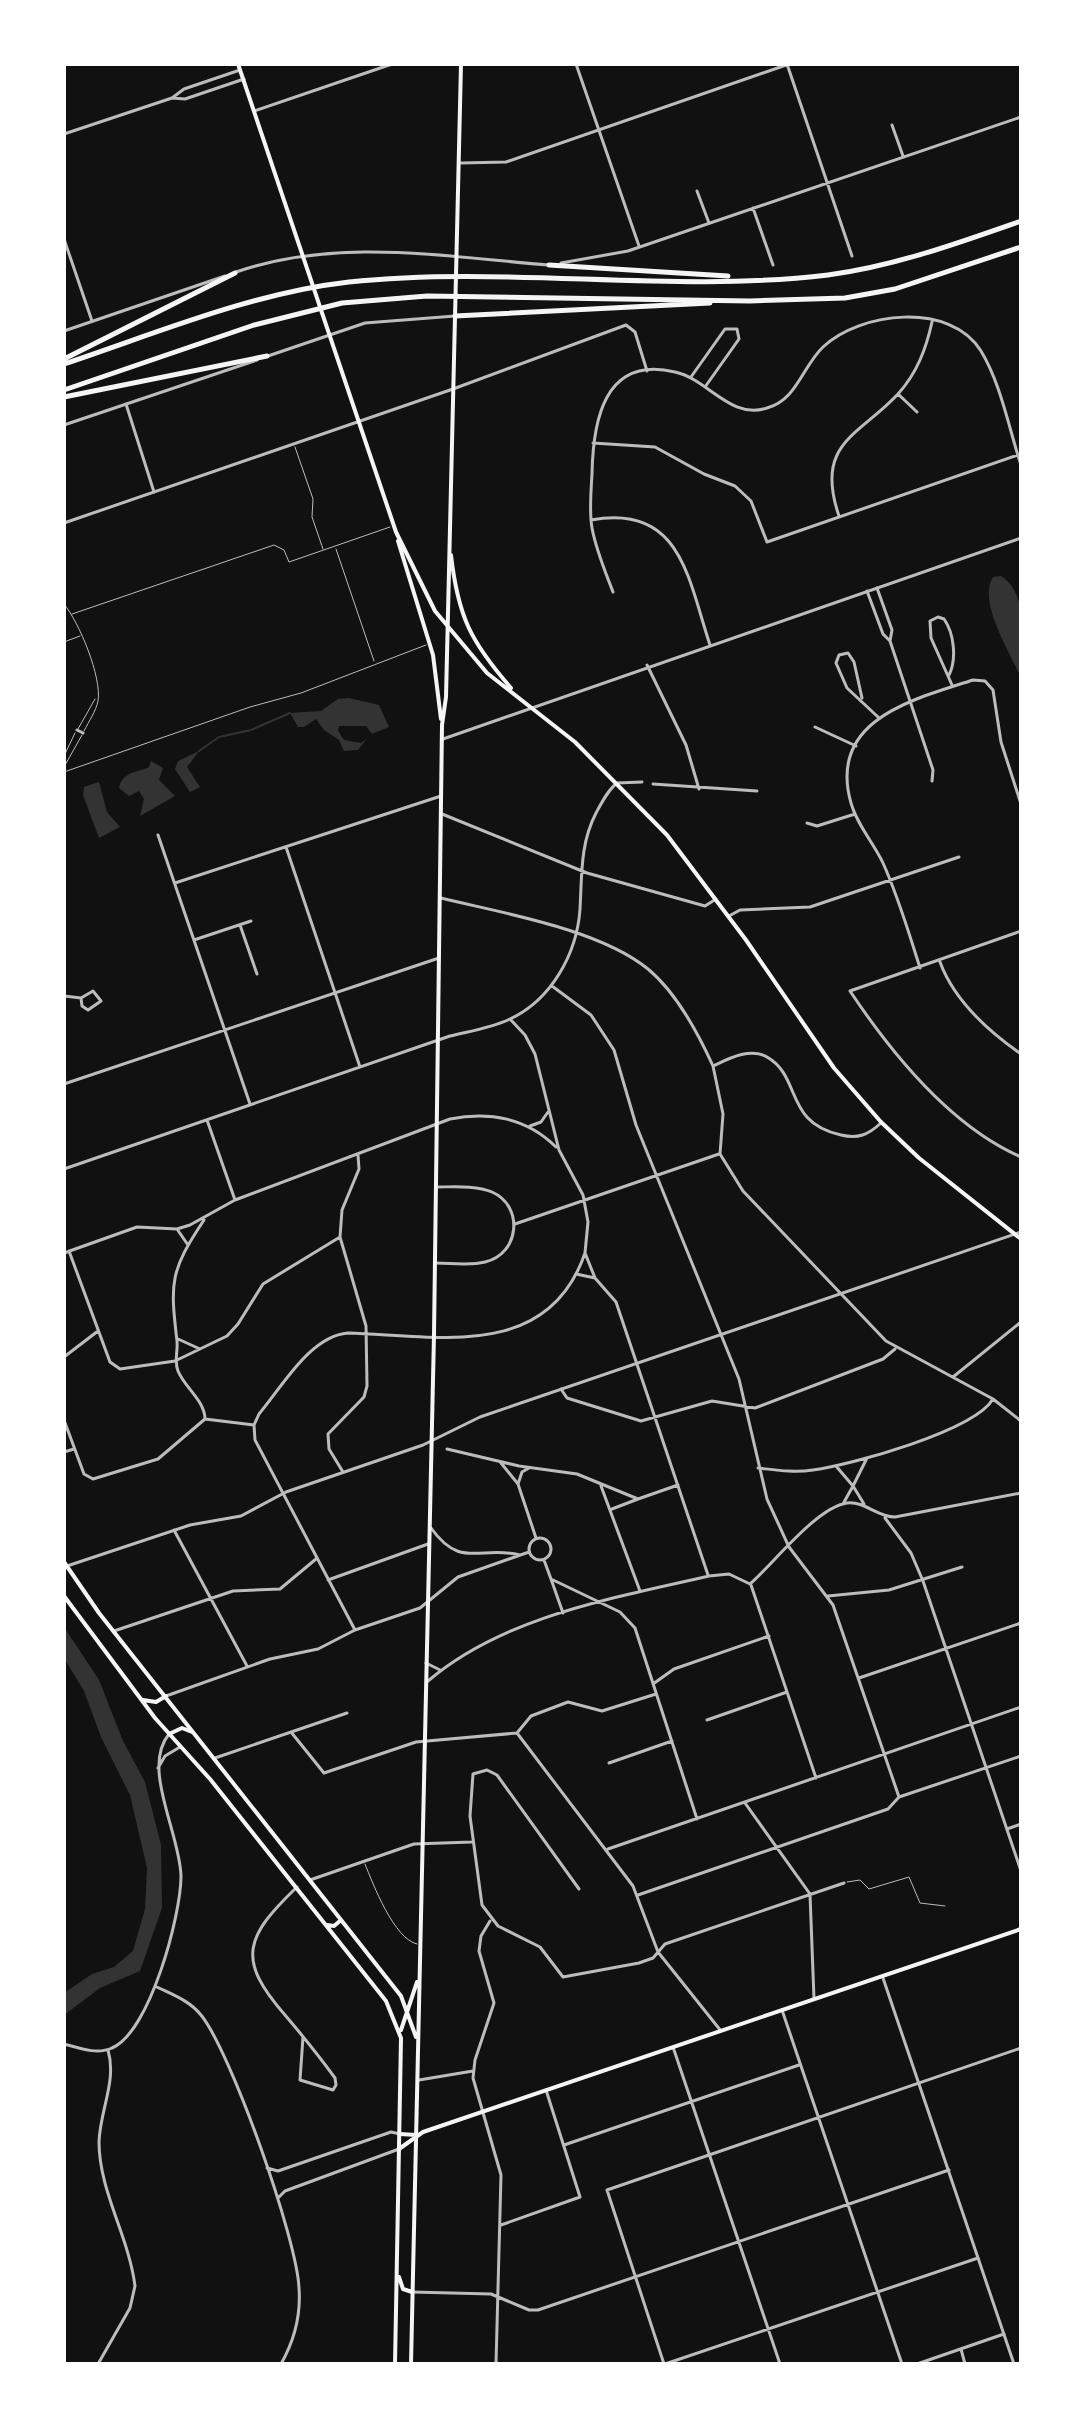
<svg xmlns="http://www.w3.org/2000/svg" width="1085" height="2428" viewBox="0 0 1085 2428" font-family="Raleway,sans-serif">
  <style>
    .water { fill: #333 }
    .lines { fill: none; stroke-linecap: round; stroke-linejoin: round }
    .stream { stroke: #333; stroke-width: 2 }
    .service { stroke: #bcbcbc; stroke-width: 1 }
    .minor { stroke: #bcbcbc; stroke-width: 3 }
    .tertiary { stroke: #bcbcbc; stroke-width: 3 }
    .secondary { stroke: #f5f5f5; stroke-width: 4 }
    .primary { stroke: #f5f5f5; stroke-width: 4 }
    .motorway { stroke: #f5f5f5; stroke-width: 5 }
  </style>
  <rect width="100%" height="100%" fill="#111"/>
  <path class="water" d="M1001 576C1031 595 1021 648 1021 678 1011 654 977 602 993 577Z
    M349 698 379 705 389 727 372 734 366 726H339L338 731 344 740 361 743 367 738 358 750 344 751 339 740 324 730 316 719 304 727H298L290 713 321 711 338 699Z
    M199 751 187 767 200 787 190 792 175 769 178 761Z
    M151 761 163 768 159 780 175 796 140 816 144 799 139 791 129 796 119 788C122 772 136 773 149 767Z
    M99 782 107 812 120 827 99 838 83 795 84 787Z
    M64 1627 99 1680 123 1741 145 1782 161 1845 162 1908 140 1971 100 1988 64 2015V1993L92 1974 114 1967 133 1951 145 1909 147 1868 130 1795 101 1737 84 1691 64 1658Z"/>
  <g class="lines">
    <path class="stream" d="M199 751 219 737 251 730 290 713"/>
    <path class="service" d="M295 447 313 499 312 517 323 549
      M336 549 374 661
      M64 604C79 622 102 677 98 701 96 711 89 721 84 731
      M72 614 274 545 284 550 289 562 390 527
      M64 642 80 636
      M78 729 95 699
      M64 756 75 733
      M64 767 82 735
      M64 772 250 707 301 693 426 645
      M365 1864C373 1884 394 1939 417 1944
      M847 1882 860 1880 869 1889 909 1877 920 1903 945 1906"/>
    <path class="minor" d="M576 64 639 246
      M787 64 852 256
      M172 98 184 89 240 70
      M254 111 392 64
      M892 125 903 156
      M64 134 172 98 185 99 244 79
      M461 163 506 162 789 64
      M697 191 709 223
      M753 208 773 265
      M64 239 92 321
      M561 263 628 251 1021 117
      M691 377 725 329H737L739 339 705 387
      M453 389 626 325 635 332 647 371
      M898 394 917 412
      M126 404 154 492
      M593 443 655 447 704 474 735 486 751 501 767 542 1018 455
      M839 516C814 443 859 436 898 394 917 373 926 349 932 322
      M591 520C681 503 688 579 710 645
      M867 591 883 634 890 641 892 630 877 588
      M613 592C605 571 596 550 592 528 589 511 591 492 592 474 593 423 603 355 675 372 708 379 730 420 767 408 797 400 802 367 823 347 860 312 950 301 981 351 1001 384 1009 429 1021 465
      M890 641 933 770 932 781
      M647 665 686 745 699 789
      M949 675C957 659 954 633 944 619L938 617 930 621 931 638 952 685
      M862 698 854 662 848 653 839 655 836 663 847 688 878 717
      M815 727 856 746
      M77 730 83 733
      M653 784 757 791
      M442 814 587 873 705 906 716 899
      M807 823 817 826 855 814
      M158 835 250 1104
      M286 847 360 1067
      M175 883 441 796
      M441 898C502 913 599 929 648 969 677 993 698 1033 713 1066 728 1059 750 1047 767 1057 802 1077 784 1123 841 1135 858 1139 868 1135 881 1123
      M729 916 740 910 810 907 959 857
      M240 925 257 974
      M1021 931 850 991C892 1054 950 1126 1021 1157
      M194 940 251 921
      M940 962C954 1000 988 1031 1021 1054
      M920 968C909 933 898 896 883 863 873 842 857 825 851 803 827 719 915 699 973 680L985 681 993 690 1001 742 1021 804
      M552 986 591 1015 614 1050 636 1125 739 1379 767 1499 789 1547 833 1605 899 1797
      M64 996 81 998 93 991 101 1001 88 1010 82 1006 81 998
      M510 1019 525 1035 535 1054 559 1150 583 1195 588 1222 585 1253 595 1278 616 1302 708 1575
      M713 1066 723 1114 720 1154 743 1191 886 1341 993 1399 1021 1421
      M64 1084 439 958
      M207 1120 235 1200
      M530 1126 541 1122 548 1112
      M64 1169 450 1036C470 1031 491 1028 510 1019 551 1000 577 954 580 909 582 875 580 844 596 813 602 802 608 790 617 783L642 782
      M204 1220C170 1271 170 1282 177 1341 178 1352 174 1361 178 1371 185 1388 205 1401 205 1419
      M515 1224 719 1154
      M177 1229 188 1245
      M69 1251 110 1362 120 1369 175 1361 227 1336 238 1324 263 1284 340 1237
      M64 1253 137 1227 177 1229 190 1225 235 1200 450 1119C489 1111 527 1118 556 1147
      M436 1263C451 1263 470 1266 485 1262 520 1254 524 1206 492 1192 476 1185 453 1187 436 1187
      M576 1274 595 1278
      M178 1339 200 1349
      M64 1357 98 1331
      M953 1377 1021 1322
      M561 1389 567 1398 641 1421 712 1401 755 1408 883 1359 895 1349
      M64 1420 84 1474 93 1479 158 1459 205 1419 254 1425
      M447 1449 519 1466 577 1474 638 1499 678 1485
      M64 1452 74 1449
      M501 1463 518 1484 536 1538
      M836 1466 853 1486 843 1504
      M758 1468C776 1470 794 1473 813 1470 851 1465 974 1431 993 1399
      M343 1472 329 1449 328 1434 364 1397 367 1386 366 1326 340 1237 342 1210 359 1169 358 1155
      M518 1484 522 1472 529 1468
      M601 1486 640 1591
      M864 1504 853 1486 867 1458
      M612 1509 638 1499
      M885 1518 911 1553 923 1581 1021 1871
      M431 1528C461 1570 480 1545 520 1555
      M174 1530 247 1666
      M529 1549a11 11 0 1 1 22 0a11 11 0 1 1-22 0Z
      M544 1560 551 1579 620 1612 635 1628 697 1819
      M551 1579 563 1613
      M328 1580 428 1544
      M751 1585 816 1778
      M828 1596 889 1590 962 1567
      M355 1630 255 1440 254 1425 259 1414C282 1387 310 1336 348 1333 438 1336 548 1361 585 1253
      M114 1631 233 1591 280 1589 316 1559
      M426 1663 440 1670
      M859 1678 1021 1623
      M428 1681C504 1616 614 1598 709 1576L729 1574 750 1584C773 1564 817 1507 847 1503 865 1501 877 1517 895 1517L1021 1493
      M653 1684 674 1669 769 1636
      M166 1696 270 1659 318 1649 355 1630 420 1608 458 1577 529 1552
      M707 1720 787 1692
      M291 1732 324 1773 416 1742 517 1733 531 1716 568 1702 602 1711 656 1694
      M517 1733 633 1886 658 1952 721 2031
      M215 1758 347 1713
      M609 1763 672 1741
      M158 1768 165 1756 180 1747
      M745 1803 810 1894 814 1999
      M1007 1829 1021 1824
      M608 1849 1021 1707
      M310 1880 414 1844 472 1842
      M297 1887C245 1937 236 1959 285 2015 302 2035 319 2056 335 2078L336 2085 333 2090 300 2080 303 2037
      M579 1889 497 1775 487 1770 473 1774 470 1816 482 1905 498 1926 540 1947 563 1977 639 1963 653 1958 665 1944 844 1883
      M638 1895 888 1809 899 1797 1021 1756
      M490 1921 481 1936 479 1951 494 2003 475 2060 473 2078 501 2175 496 2364
      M155 1986C171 1994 189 2000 201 2015 231 2052 297 2239 299 2288 301 2315 294 2341 281 2364
      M782 2010 902 2364
      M64 2044C79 2048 97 2055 112 2048 150 2032 181 1915 181 1876 180 1833 141 1768 169 1734
      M673 2047 780 2364
      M419 2080 473 2071
      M564 2145 799 2065
      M267 2168 278 2171 391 2132 400 2134
      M278 2198 285 2191 399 2149
      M501 2225 580 2197 546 2090
      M412 2292 491 2294 529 2310H538L949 2170
      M961 2349 965 2364
      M98 2364 130 2308 135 2286C129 2237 99 2191 99 2142 100 2110 117 2081 108 2050
      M664 2364 607 2190 1021 2048
      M665 2364 978 2258
      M917 2364 1004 2334"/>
    <path class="tertiary" d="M236 272C338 237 445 257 549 265
      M64 331 225 276
      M268 356 365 323 455 316
      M64 425 257 360
      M64 523 453 389
      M443 739 1021 538
      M64 1567 190 1525 241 1516 286 1492 423 1445 480 1417 1021 1232
      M883 1978 1014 2364"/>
    <path class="secondary" d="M400 2134 416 2135
      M399 2149 423 2132 1021 1929"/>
    <path class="primary" d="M238 64 396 532 435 611 487 673 575 742 667 835 746 940 834 1068 881 1122 919 1158 1021 1239
      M398 541 433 655 441 719
      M451 555C458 617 471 642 511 688
      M64 1562 99 1613 401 1996 416 2037
      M64 1596 155 1718 210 1779 386 2001 401 2038
      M143 1700 156 1702 166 1696
      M169 1734 182 1728 192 1732
      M327 1925 334 1926 341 1920
      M401 2030 417 1982
      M399 2277 403 2289 412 2292
      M395 2364 401 2038
      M411 2364 434 1335 442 725 446 697 461 64"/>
    <path class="motorway" d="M549 265 728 276
      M455 316 710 303
      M64 359 235 273
      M64 364C157 333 252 293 349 282 507 265 670 294 828 275 895 266 958 243 1021 221
      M64 390 254 325 342 303 427 296 750 301 845 298 895 289 1021 247
      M64 397 267 356"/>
  </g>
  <rect width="1085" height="2428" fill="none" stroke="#ffffff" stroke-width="132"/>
</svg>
